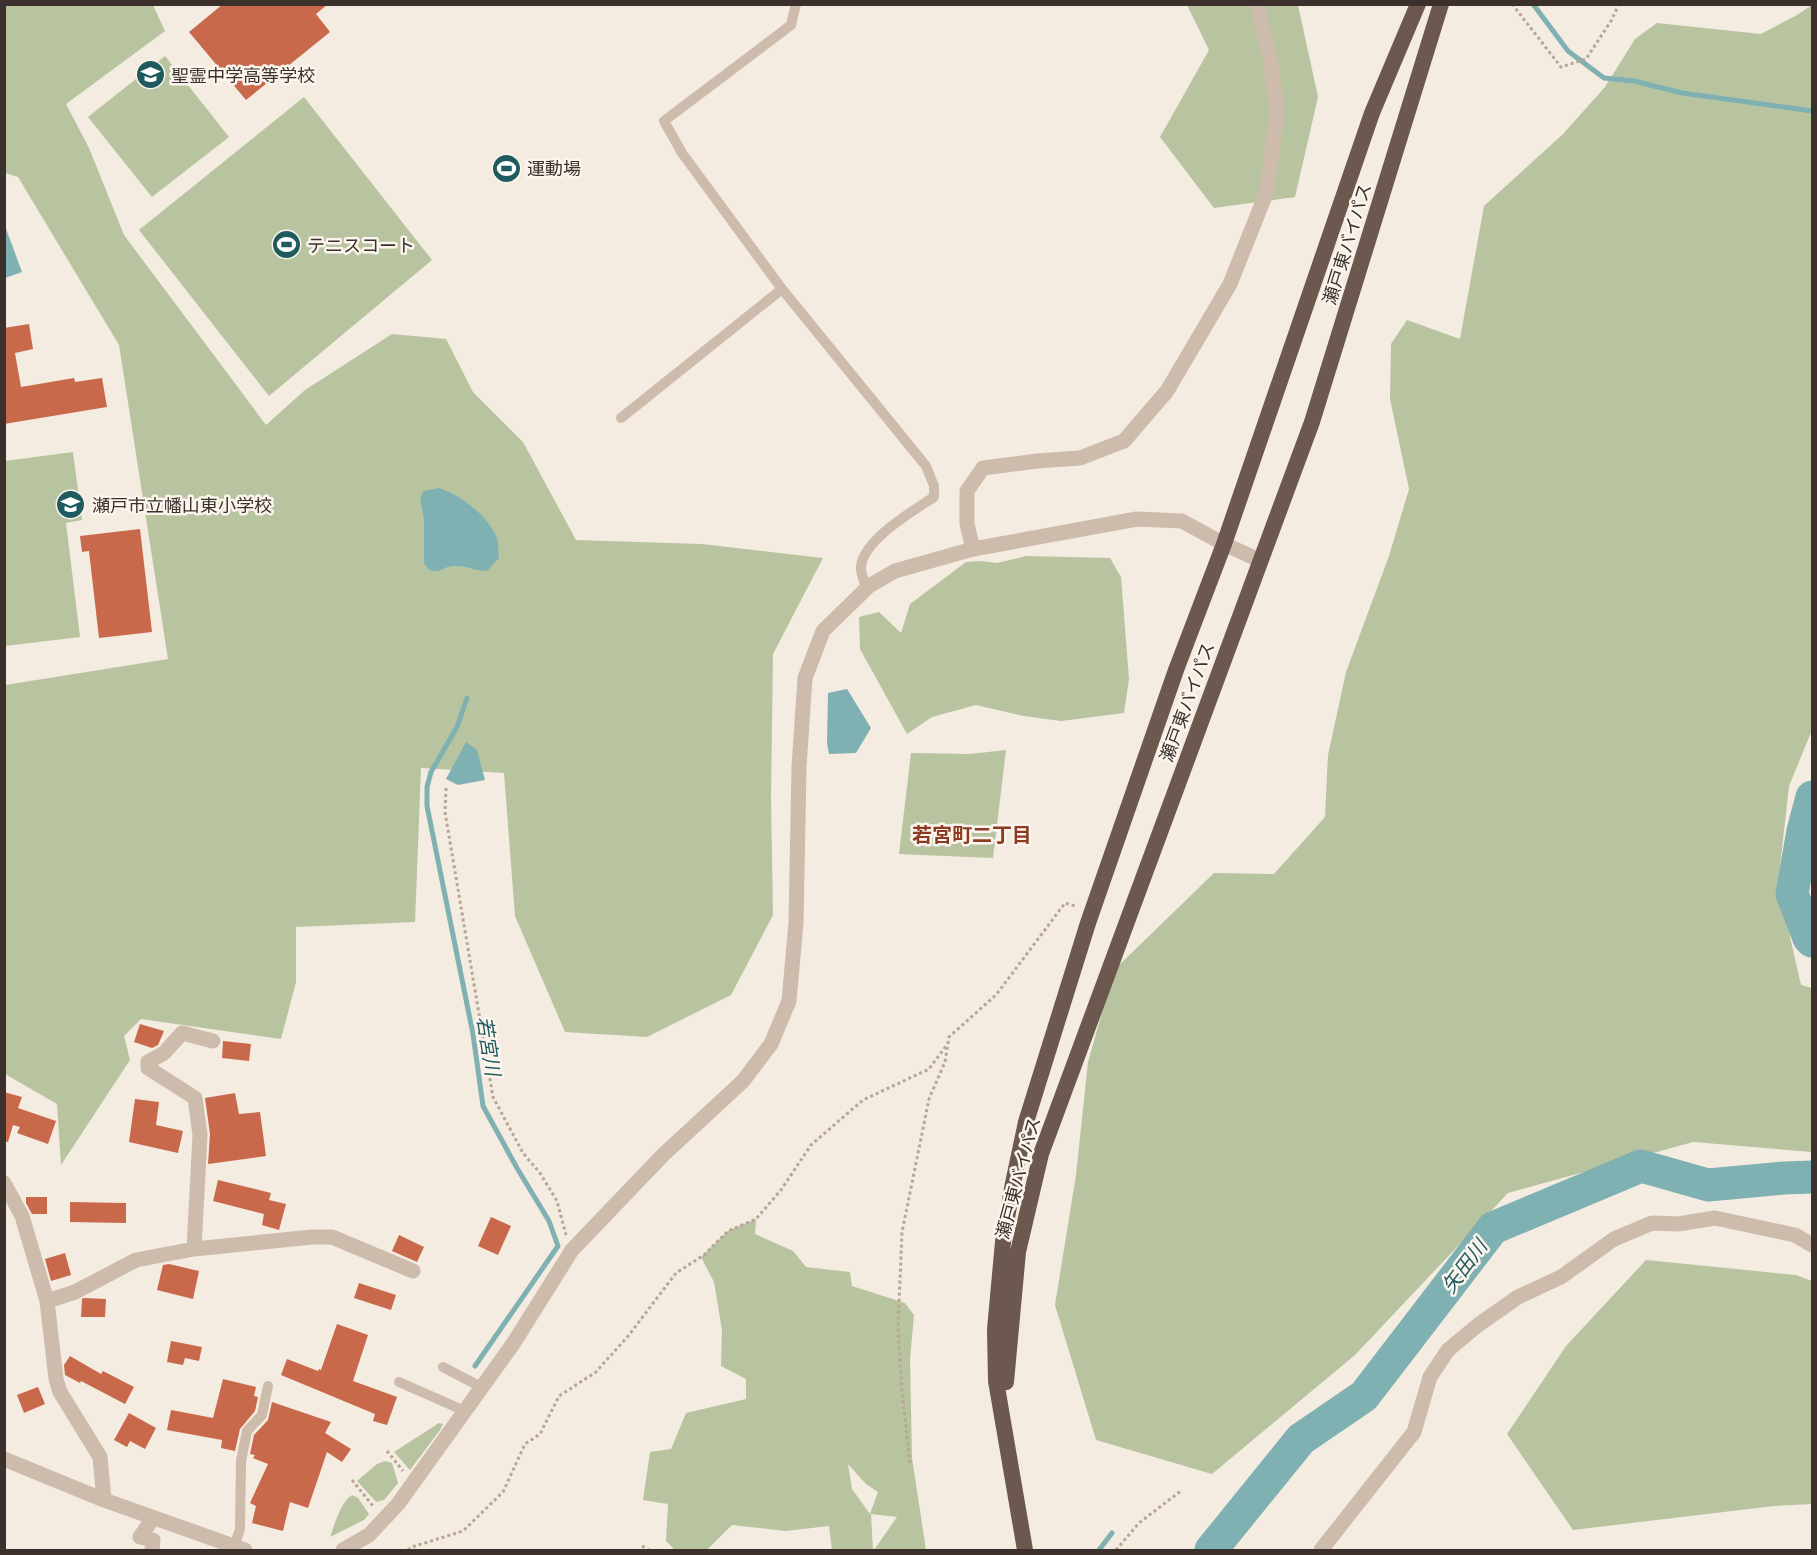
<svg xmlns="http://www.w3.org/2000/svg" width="1817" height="1555" viewBox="0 0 1817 1555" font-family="'Asap Condensed','Noto Sans JP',sans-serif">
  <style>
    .green { fill: #b8c4a0; fill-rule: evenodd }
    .water { fill: #7fb0b2 }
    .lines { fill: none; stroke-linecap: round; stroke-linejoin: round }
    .stream { stroke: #7fb0b2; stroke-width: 5 }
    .river { stroke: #7fb0b2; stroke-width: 33 }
    .building { fill: #c8694b }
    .path { stroke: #b9a596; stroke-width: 3; stroke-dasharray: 3 3; stroke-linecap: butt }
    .service { stroke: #cdbbac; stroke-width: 10 }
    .minor { stroke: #cdbbac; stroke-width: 15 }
    .tertiary { stroke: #cdbbac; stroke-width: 15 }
    .trunk { stroke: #6c584f; stroke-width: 16 }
    .labels { text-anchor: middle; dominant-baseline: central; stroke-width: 5; stroke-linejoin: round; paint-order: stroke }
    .poi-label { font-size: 18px; fill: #3b302b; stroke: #fbf5ee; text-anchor: start }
    .street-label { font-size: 18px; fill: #3b302b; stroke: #fbf5ee }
    .neighbourhood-label { font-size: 20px; font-weight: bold; fill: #8c3b22; stroke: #fbf5ee }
    .water-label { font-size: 20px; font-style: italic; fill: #1f5a5e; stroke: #fbf5ee }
  </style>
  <rect width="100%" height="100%" fill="#f4ebe1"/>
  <path class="green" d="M5 5H153L165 31 66 104 89 148 124 235 266 425 305 390 392 334 446 339 473 392 523 442 576 540 702 544 823 558 773 654 771 798 773 915 731 995 647 1037 565 1032 515 916 504 773 421 768 415 922 296 927V982L281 1039 141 1019 124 1036 130 1060 61 1165 57 1104 5 1074V685L168 659 119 345 18 177 5 173Z
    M1187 5H1298L1318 97 1295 197 1214 208 1160 137 1209 50Z
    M1812 5V730L1789 786 1778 884 1801 985 1812 988V1152L1693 1142 1508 1193 1355 1355 1212 1474 1096 1440 1055 1305 1076 1175 1088 1062 1114 970 1214 873 1274 874 1325 817 1328 755 1346 672 1389 556 1409 489 1390 399 1391 344 1407 320 1460 339 1484 206 1563 134 1605 87 1635 39 1657 23 1761 34 1797 15Z
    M165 56 229 137 152 197 88 117Z
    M304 97 432 260 269 396 139 230Z
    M73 452 82 520 66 523 80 637 5 646V461Z
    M1026 556 1110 558 1121 577 1129 679 1124 713 1061 721 1024 716 976 705 932 717 907 734 860 649 859 617 879 612 901 633 910 604 966 562 981 561 997 563Z
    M1006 750 993 858 899 854 911 753 970 754Z
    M756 1219 755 1234 793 1251 806 1267 850 1272 852 1286 905 1303 914 1315 910 1359 912 1458 926 1550H874L897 1517 871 1514 873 1550H832L829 1526 786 1531 732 1525 707 1550H675L666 1541 668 1504 643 1500 650 1452 671 1449 686 1413 746 1399V1379L721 1366 722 1330 714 1282 701 1257 728 1231ZM848 1464 866 1484 878 1492 870 1514 852 1489Z
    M1646 1260 1796 1275 1812 1281V1504L1774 1506 1573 1530 1507 1434 1566 1346Z
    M439 1423 443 1424 440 1430 410 1470 394 1452Z
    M385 1461 392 1463 398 1483 384 1500 376 1502 357 1481 377 1464Z
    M352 1495 358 1498 369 1514 364 1520 330 1537C335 1524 340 1503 352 1495Z"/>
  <path class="water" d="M5 226 22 272 5 278H4Z
    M439 488C461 495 488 516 497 538 499 544 498 551 499 558L487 571C476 571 465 565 453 566 446 566 441 572 435 571 429 571 427 568 424 563V520L420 498 424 491Z
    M847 689 871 728 856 753 829 754 827 743 828 693Z
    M466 742 477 750 485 780 458 785 446 779Z"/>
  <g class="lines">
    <path class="stream" d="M1533 4 1568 51 1604 78 1634 81 1682 93 1812 111
      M467 698 457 727 431 772 427 787V806L473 1034 483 1106 517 1168 549 1221 558 1246 475 1366
      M1099 1550 1112 1533"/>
    <path class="river" d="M1812 797 1803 831 1792 894 1809 938 1812 941
      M1211 1550 1301 1439 1364 1396 1493 1228 1641 1166 1708 1185 1784 1178 1812 1177"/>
  </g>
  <path class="building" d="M223 4H328L316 14 330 32 246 100 189 32Z
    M29 324 33 349 15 353 21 387 74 378 75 382 102 378 107 407 4 424V328Z
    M140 529 152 632 99 638 89 551 82 552 80 536Z
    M140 1024 164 1031 158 1045 152 1048 134 1042Z
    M223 1041 251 1044 249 1061 222 1058Z
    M4 1092 22 1097 18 1108 56 1121 48 1144 17 1133 20 1127 13 1125 8 1142 4 1141Z
    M235 1093 239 1114 260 1112 266 1156 208 1164 210 1134 205 1098Z
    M135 1099 159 1102 156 1125 183 1131 178 1153 129 1142Z
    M218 1180 271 1193 269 1200 286 1204 279 1230 262 1225 264 1214 213 1201Z
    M26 1197H47V1214H32L26 1203Z
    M70 1202 126 1203V1223L70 1222Z
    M491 1217 511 1226 498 1255 478 1246Z
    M399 1235 424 1247 417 1262 392 1251Z
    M65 1253 71 1275 51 1281 45 1259Z
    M169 1264 199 1271 193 1299 157 1290 163 1265Z
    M359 1283 396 1295 391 1310 354 1298Z
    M84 1298 106 1299 105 1317H81L82 1299Z
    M337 1324 368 1335 353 1381 397 1397 387 1425 373 1421 375 1414 281 1375 287 1359 318 1371 319 1369 321 1370Z
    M171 1341 202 1347 199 1361 185 1358 183 1365 167 1362Z
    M70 1356 101 1374 103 1371 134 1387 125 1404 81 1381 80 1383 65 1375 64 1365Z
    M223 1379 256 1387 254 1396 258 1397 255 1411 240 1429 235 1451 221 1448 222 1440 167 1430 171 1410 213 1418Z
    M38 1387 45 1404 24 1413 17 1395Z
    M272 1402 331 1422 325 1433 351 1449 342 1462 327 1452 308 1508 290 1502 283 1531 252 1523 256 1506 250 1503 268 1464 253 1458 255 1455 250 1454 254 1435 268 1420Z
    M129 1413 156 1428 145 1449 130 1441 127 1447 114 1440Z"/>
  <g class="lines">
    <path class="path" d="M1512 4 1561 67 1586 59 1611 21 1619 4
      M446 788 445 812 493 1097 523 1153 540 1173 557 1201 566 1235
      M387 1451 403 1471
      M910 1463 902 1392 898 1328 902 1232 929 1099 945 1062 949 1037 996 995 1065 903 1075 906
      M352 1480 373 1506
      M642 1546 649 1550
      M408 1550 412 1547 463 1531 503 1492 525 1444 540 1434 559 1396 596 1372 629 1335 676 1273 704 1255 728 1231 756 1219 781 1190 811 1145 863 1100 929 1069 946 1046
      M1116 1550 1139 1523 1182 1490"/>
    <path class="service" d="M796 4 791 25 664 121 682 153 782 289 926 466 934 486V497C913 511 859 542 861 570 862 576 865 583 866 589
      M621 418 782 289
      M443 1367 481 1387
      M399 1382 465 1411
      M234 1547 240 1529 241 1461 247 1431 262 1415 268 1386"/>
    <path class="minor" d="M4 1183 22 1216 47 1301 56 1379 60 1392 100 1457 104 1500
      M194 1249 200 1135 195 1098 148 1068V1062L164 1053 182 1033 213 1041
      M47 1301 75 1292 136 1260 194 1249 312 1237H332L413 1271
      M152 1550 153 1540 140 1537 153 1518
      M1321 1550 1414 1432 1430 1377 1448 1350 1478 1325 1518 1297 1561 1277 1614 1239 1652 1223 1678 1224 1715 1218 1795 1235 1812 1245"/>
    <path class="tertiary" d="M973 549 1137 519 1182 521 1224 544 1259 560
      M4 1459 104 1500 245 1550
      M343 1550 369 1535 398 1504 513 1344 572 1250 663 1155 743 1081 771 1044 789 1001 796 923 799 767 805 678 823 631 869 586 895 571 973 549 967 524V491L983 468 1037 461 1080 458 1124 441 1167 391 1230 284 1267 191 1277 111 1270 59 1257 4"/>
    <path class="trunk" d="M1006 1382 1018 1252 1041 1154 1312 422 1441 4
      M1025 1550 996 1381 995 1329 1003 1242 1012 1188 1026 1122 1088 923 1176 670 1224 544 1372 113 1418 4"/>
  </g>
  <defs>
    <symbol id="school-disc" viewBox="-11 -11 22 22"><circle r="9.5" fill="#1f5a5e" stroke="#fbf5ee"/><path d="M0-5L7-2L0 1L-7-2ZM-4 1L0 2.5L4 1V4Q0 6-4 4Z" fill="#fff"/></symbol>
    <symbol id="stadium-disc" viewBox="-11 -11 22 22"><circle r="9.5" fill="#1f5a5e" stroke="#fbf5ee"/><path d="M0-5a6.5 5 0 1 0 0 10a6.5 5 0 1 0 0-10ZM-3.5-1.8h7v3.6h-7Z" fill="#fff"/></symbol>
  </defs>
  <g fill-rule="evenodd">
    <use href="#school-disc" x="134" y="58" width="33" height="33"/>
    <use href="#stadium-disc" x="490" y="152" width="33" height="33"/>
    <use href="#stadium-disc" x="270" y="228" width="33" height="33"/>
    <use href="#school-disc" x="54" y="488" width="33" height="33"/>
  </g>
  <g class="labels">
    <g class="poi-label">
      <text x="171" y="75">聖霊中学高等学校</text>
      <text x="527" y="168">運動場</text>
      <text x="307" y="245">テニスコート</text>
      <text x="92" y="505">瀬戸市立幡山東小学校</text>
    </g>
    <g class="street-label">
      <text transform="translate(1347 244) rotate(-73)">瀬戸東バイパス</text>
      <text transform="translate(1187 702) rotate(-70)">瀬戸東バイパス</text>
      <text transform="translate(1018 1178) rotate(-75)">瀬戸東バイパス</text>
    </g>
    <g class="neighbourhood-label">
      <text x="972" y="834">若宮町二丁目</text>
    </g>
    <g class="water-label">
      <text transform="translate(489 1046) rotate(81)">若宮川</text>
      <text transform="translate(1464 1266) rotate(-53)">矢田川</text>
    </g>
  </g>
  <rect width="1817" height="1555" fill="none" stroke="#3b302b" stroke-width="12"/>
</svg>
